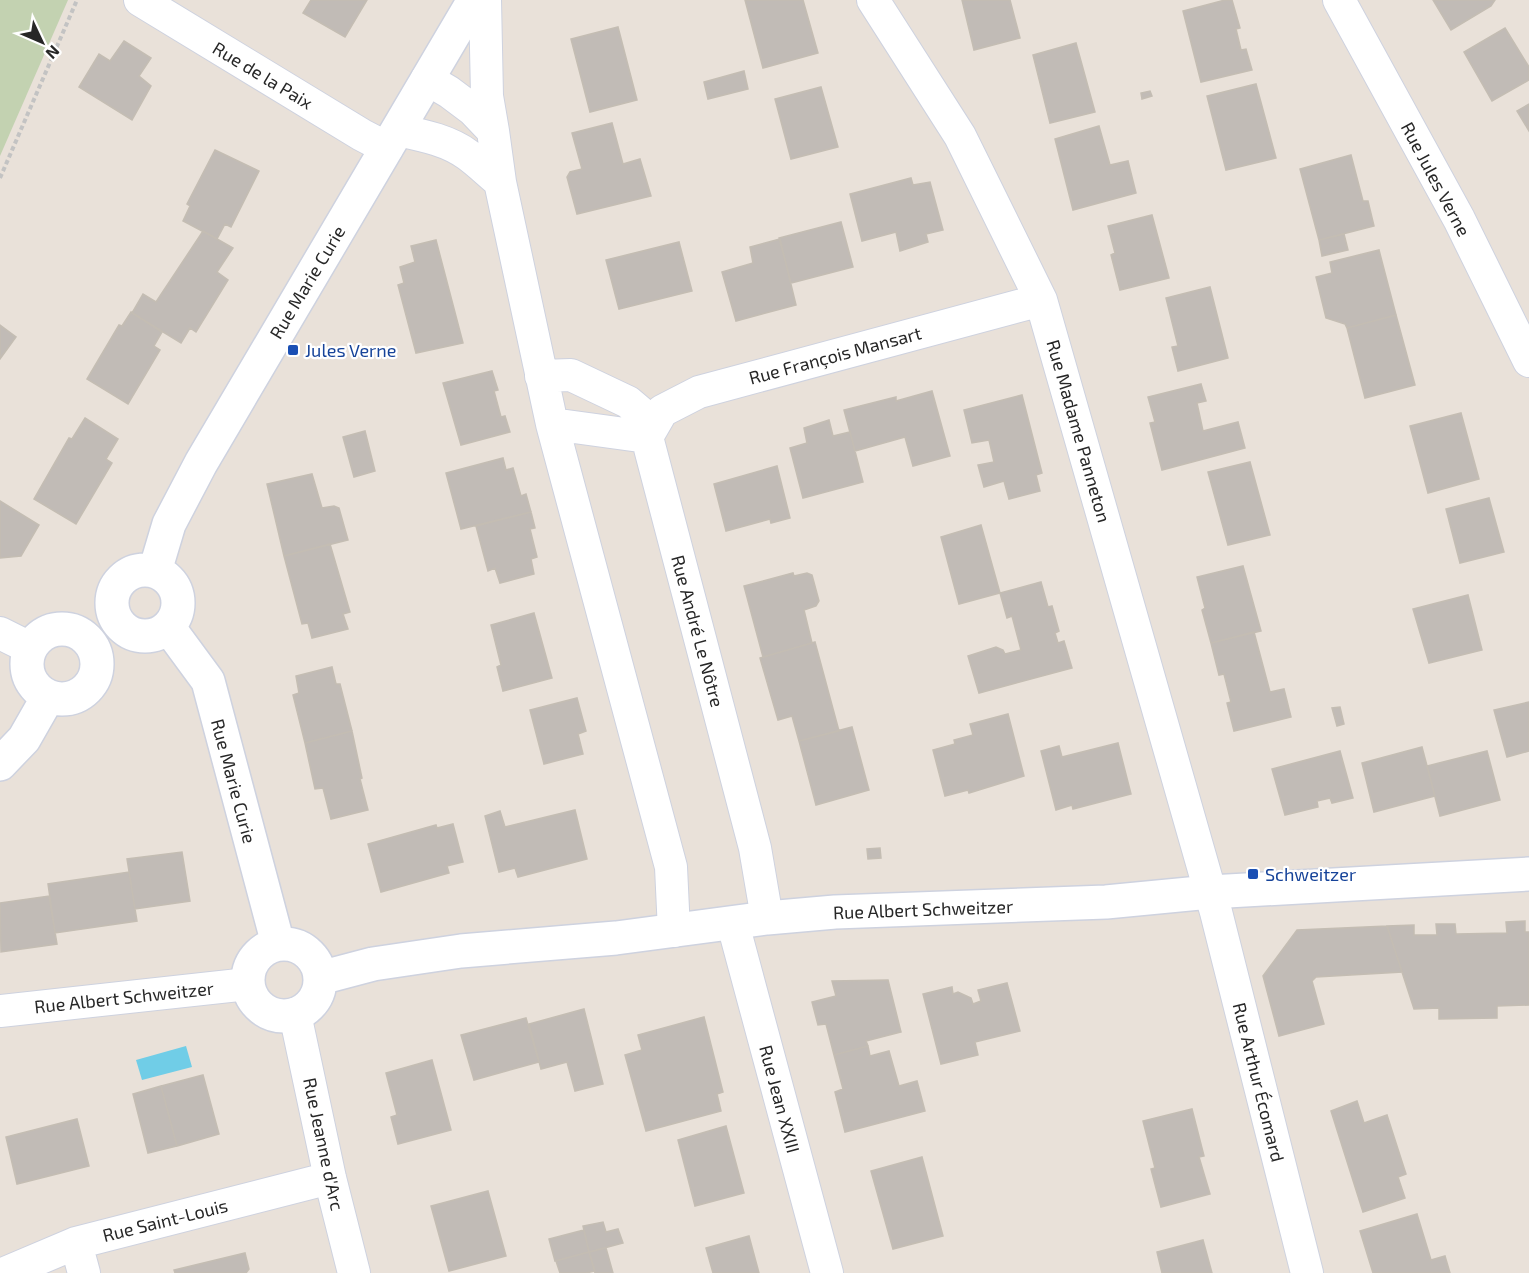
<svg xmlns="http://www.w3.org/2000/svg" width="1529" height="1273" viewBox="0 0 1529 1273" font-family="'Exo 2',sans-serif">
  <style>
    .cemetery { fill: #c3d2b1 }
    .water { fill: #70cde7 }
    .building { fill: #c1bbb6; stroke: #c4bdb3; stroke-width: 1.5 }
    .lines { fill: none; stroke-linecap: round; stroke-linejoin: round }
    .street-casing { stroke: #ced2df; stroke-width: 34 }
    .secondary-casing { stroke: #ced2df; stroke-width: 36 }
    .path { stroke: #c3c3c3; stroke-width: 4; stroke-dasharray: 4.5 3; stroke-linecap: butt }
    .street { stroke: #fff; stroke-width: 32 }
    .secondary { stroke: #fff; stroke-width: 33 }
    .transit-dot { fill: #1a4fb4; stroke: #fff; stroke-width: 2 }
    .labels { text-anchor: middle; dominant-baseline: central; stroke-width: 4.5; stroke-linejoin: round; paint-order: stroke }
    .street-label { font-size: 18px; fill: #272727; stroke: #fff }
    .transit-label { font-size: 18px; fill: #164399; stroke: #fff; text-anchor: start }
  </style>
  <rect width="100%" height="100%" fill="#e9e1d9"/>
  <path class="cemetery" d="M0 0H68L0 156Z"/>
  <path class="water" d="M186 1046 192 1067 142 1080 136 1060Z"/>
  <path class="building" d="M311 0H367L345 37 303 13Z
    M745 0H803L818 53 763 68Z
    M962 0H1010L1020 38 974 50Z
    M1225 0H1232L1240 28 1236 29 1241 50 1246 49 1252 70 1201 82 1183 11Z
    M1433 0H1495L1491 6 1451 30Z
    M618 27 637 100 590 112 571 39Z
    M1505 28 1529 67V80L1492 101 1464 52Z
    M124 41 151 58 139 76 151 86 132 120 79 87 99 54 110 61Z
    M1076 43 1095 112 1050 123 1033 55Z
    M744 71 748 89 708 99 704 82Z
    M1256 84 1276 158 1226 170 1207 96Z
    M821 87 838 147 791 159 775 99Z
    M1150 91 1152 96 1142 99 1141 93Z
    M1529 104V131L1517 111Z
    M612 123 623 164 640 159 651 196 577 214 567 177 570 172 582 169 572 133Z
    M1099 126 1110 165 1128 161 1136 193 1073 210 1055 139Z
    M215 150 259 171 231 227 225 224 217 239 183 221 190 206 187 204Z
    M1351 155 1363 201H1368L1374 226 1319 240 1300 169Z
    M911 178 913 185 930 182 943 230 926 234 928 242 900 251 896 232 862 241 850 194Z
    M1152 215 1169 278 1120 290 1111 255 1115 253 1108 226Z
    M841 222 853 267 791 283 779 238Z
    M203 231 233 248 217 272 228 280 196 332 190 328 181 343 132 313 143 294 156 302Z
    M1344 234 1348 250 1322 256 1319 240Z
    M780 239 796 305 736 321 722 272 753 263 750 247Z
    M436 240 463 343 416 353 398 285 404 283 400 267 415 262 411 246Z
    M679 242 692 291 619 309 606 260Z
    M1379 250 1396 315 1347 328 1345 324 1326 318 1316 277 1332 273 1330 262Z
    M1210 287 1228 358 1178 371 1172 347 1178 346 1166 298Z
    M131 312 162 332 154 346 160 350 128 404 87 379 119 325 122 326Z
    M1396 315 1415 385 1365 398 1347 328Z
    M0 325 16 337 0 359Z
    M492 371 498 390 494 391 501 417 505 416 510 432 461 445 443 383Z
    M1201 384 1206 401 1197 403 1203 431 1238 422 1245 448 1162 470 1150 423 1155 422 1148 397Z
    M932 391 950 456 913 466 905 437 855 451 844 410 896 397V401Z
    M1022 395 1042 473 1036 475 1040 491 1009 499 1004 481 984 487 978 465 994 462 989 440 972 443 964 410Z
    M1461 413 1479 479 1428 493 1410 426Z
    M85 418 118 439 106 459 112 463 76 524 34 499 69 438 72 439Z
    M829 420 833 436 850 432 863 482 803 498 790 448 807 443 804 428Z
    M365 431 375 471 354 477 343 437Z
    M503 458 506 470 513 468 521 496 526 494 531 512 461 529 446 473Z
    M1250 462 1270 535 1228 545 1208 472Z
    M777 466 790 518 771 523 770 519 726 531 714 484Z
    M312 474 322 508 334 506 339 508 348 540 284 556 267 484Z
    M1489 498 1504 552 1460 563 1446 509Z
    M0 501 39 525 21 556 0 558Z
    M531 512 535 528 530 529 537 557 531 559 534 574 500 583 495 568 488 571 476 526Z
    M981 525 1000 593 959 604 941 537Z
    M330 544 350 612 343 614 348 629 312 638 308 623 302 624 284 556Z
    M1243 566 1261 631 1211 643 1202 610 1205 608 1197 577Z
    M793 573 794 576 807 573 812 575 819 601 816 606 804 610 812 643 763 657 744 586Z
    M1041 582 1048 607 1052 606 1059 631 1055 633 1058 643 1064 641 1072 668 979 693 968 656 996 647 1003 650 1005 654 1021 650 1012 616 1007 618 1000 593Z
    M1468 595 1482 650 1429 663 1413 609Z
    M534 613 552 678 503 691 497 667 501 665 491 625Z
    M1254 632 1270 692 1284 689 1291 717 1234 731 1227 703 1231 702 1224 674 1219 675 1211 643Z
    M815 642 839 731 799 741 792 716 778 720 760 658Z
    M332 667 336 684H340L352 731 305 743 293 695 299 693 296 676Z
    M577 698 586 731 578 734 583 754 544 764 530 710Z
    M1529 702V751L1507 757 1494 710Z
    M1340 707 1344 724 1337 726 1332 708Z
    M1008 714 1024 776 969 793 968 790 945 796 933 750 955 744 954 740 973 735 970 724Z
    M852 727 869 790 816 805 799 741Z
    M352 731 362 778 360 779 368 810 331 819 323 788 315 789 305 743Z
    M1118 743 1131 794 1073 809 1072 805 1056 810 1041 751 1059 746 1062 757Z
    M1422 747 1435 796 1374 812 1362 763Z
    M1340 751 1353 798 1332 803 1330 798 1317 801 1318 807 1285 815 1272 769Z
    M1487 751 1500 800 1440 816 1427 766Z
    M575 810 587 859 518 877 515 868 499 872 485 816 500 811 505 827Z
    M453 824 463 862 447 866 449 873 381 892 368 844 436 825 437 828Z
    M880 848 881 858 868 859 867 849Z
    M182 852 190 901 135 909 127 859Z
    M129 872 137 921 55 933 48 884Z
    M49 896 57 944 1 952 0 903Z
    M1525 921V932H1529V1005L1497 1006V1018L1439 1019V1008L1414 1009 1387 926 1414 925V935H1437L1436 924H1455L1456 934 1507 933 1506 922Z
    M1387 926 1402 972 1316 977 1312 981 1324 1024 1279 1036 1263 976 1297 930Z
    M888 980 901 1032 866 1041 868 1046 834 1055 826 1024 818 1025 812 1002 836 996 832 981Z
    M1007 983 1020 1031 975 1042 978 1055 941 1064 923 994 952 987 953 994 958 992 971 998 973 1004 981 1001 978 990Z
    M584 1009 603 1084 575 1091 567 1062 541 1069 529 1024Z
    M704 1017 723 1092 717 1094 721 1111 646 1131 625 1055 642 1050 638 1035Z
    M526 1018 539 1062 474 1080 461 1035Z
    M868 1046 870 1056 889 1051 899 1086 917 1081 925 1111 845 1132 835 1092 843 1089 834 1055Z
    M432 1060 451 1130 398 1144 391 1117 397 1115 386 1073Z
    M203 1075 219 1134 177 1146 161 1086Z
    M161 1086 177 1146 148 1153 133 1094Z
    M1357 1101 1364 1123 1387 1115 1406 1174 1398 1177 1405 1198 1363 1212 1331 1111Z
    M1192 1109 1204 1156 1199 1157 1210 1194 1161 1207 1151 1169 1155 1168 1143 1121Z
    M77 1119 89 1166 17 1184 6 1137Z
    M726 1126 744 1193 695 1206 678 1140Z
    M922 1157 943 1236 893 1249 871 1171Z
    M488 1191 506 1256 449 1271 431 1206Z
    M1417 1214 1431 1260 1445 1256 1450 1273H1373L1360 1231Z
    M603 1222 606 1232 618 1229 623 1243 589 1252 583 1226Z
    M584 1230 589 1252 555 1261 549 1239Z
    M749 1236 759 1273H713L706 1248Z
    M1203 1240 1212 1273H1162L1157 1252Z
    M606 1248 613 1273H595L589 1252Z
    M589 1252 595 1271 586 1273H560L556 1261Z
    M245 1253 249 1269 246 1273H175L174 1270Z"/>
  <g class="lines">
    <defs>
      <path id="street" d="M140 0 362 135 387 148
        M485 0 487 96 493 131
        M873 0 960 136 1041 300 1216 912 1307 1273
        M1339 0 1459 219 1529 361
        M427 79 449 92 473 110 493 131 500 182 552 424 671 867 674 931
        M398 130C421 135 448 140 468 155 479 163 489 173 500 182
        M541 376 571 375 628 402 654 424
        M552 424 647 437
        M647 437 755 848 767 918
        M647 437 662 411 699 392 1041 300
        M0 633 30 648
        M733 924 827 1273
        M0 1011 248 984
        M295 1014 330 1178 354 1273
        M76 1243 84 1273
        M5 1273 76 1243 330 1178"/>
      <path id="secondary" d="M112 603a33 33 0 1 1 66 0a33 33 0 1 1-66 0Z
        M155 571 169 524 201 463 474 0
        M169 628 208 681 278 944
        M27 664a35 35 0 1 1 70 0a35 35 0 1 1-70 0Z
        M0 764 24 739 48 697
        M248 980a36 36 0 1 1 72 0a36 36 0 1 1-72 0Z
        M320 978 373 964 461 951 616 938 767 918 835 912 1106 902 1210 892 1529 874"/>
    </defs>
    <use href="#street" class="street-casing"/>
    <use href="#secondary" class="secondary-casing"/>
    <path class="path" d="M0 178 77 0"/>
    <use href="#street" class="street"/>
    <use href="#secondary" class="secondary"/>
  </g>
  <g class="transit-dot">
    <rect x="287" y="344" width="12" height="12" rx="3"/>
    <rect x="1247" y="868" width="12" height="12" rx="3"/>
  </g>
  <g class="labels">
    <g class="street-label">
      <text transform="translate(263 75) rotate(31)">Rue de la Paix</text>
      <text transform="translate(1436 179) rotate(62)">Rue Jules Verne</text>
      <text transform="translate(307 282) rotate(-59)">Rue Marie Curie</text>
      <text transform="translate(835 355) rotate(-15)">Rue François Mansart</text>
      <text transform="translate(1079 431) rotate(74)">Rue Madame Panneton</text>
      <text transform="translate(698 631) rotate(75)">Rue André Le Nôtre</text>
      <text transform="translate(234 781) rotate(75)">Rue Marie Curie</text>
      <text transform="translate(923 909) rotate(-2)">Rue Albert Schweitzer</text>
      <text transform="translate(124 997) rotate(-6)">Rue Albert Schweitzer</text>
      <text transform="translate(1259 1082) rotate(76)">Rue Arthur Écomard</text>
      <text transform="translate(780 1099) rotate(75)">Rue Jean XXIII</text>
      <text transform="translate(324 1144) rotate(78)">Rue Jeanne d'Arc</text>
      <text transform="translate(165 1220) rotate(-14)">Rue Saint-Louis</text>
    </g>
    <g class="transit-label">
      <text x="305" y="350">Jules Verne</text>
      <text x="1265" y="874">Schweitzer</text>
    </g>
  </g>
  <g transform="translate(42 42) rotate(134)" stroke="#ffffff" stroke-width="4.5" paint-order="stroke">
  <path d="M0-4.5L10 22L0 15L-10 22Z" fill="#272727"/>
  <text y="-9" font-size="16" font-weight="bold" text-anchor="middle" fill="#272727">N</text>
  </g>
</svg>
